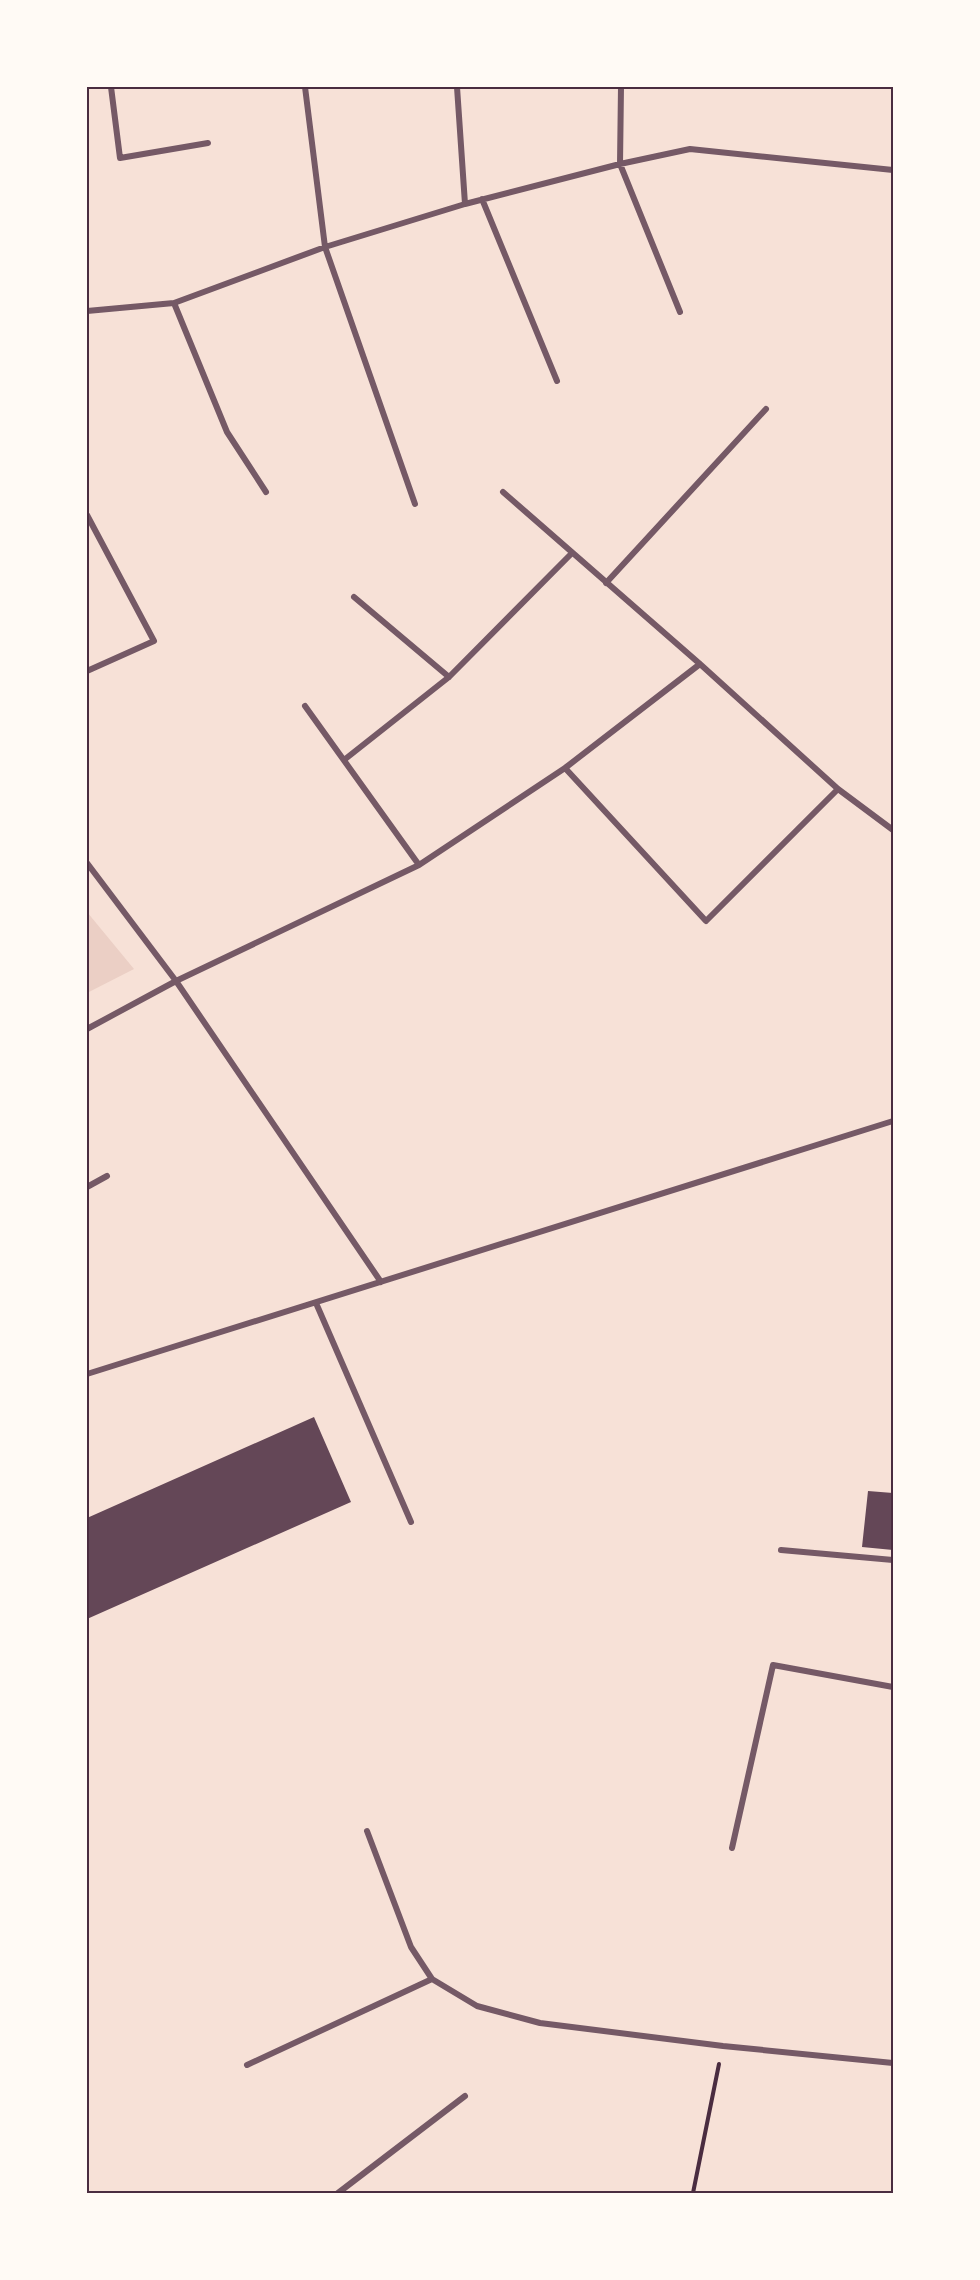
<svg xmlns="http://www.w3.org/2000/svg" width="980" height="2280" viewBox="0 0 980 2280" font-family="Ubuntu,sans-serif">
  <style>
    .green { fill: #ebcfc5 }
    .building { fill: #644757 }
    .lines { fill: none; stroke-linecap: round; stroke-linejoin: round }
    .path { stroke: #4a2c40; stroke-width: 4 }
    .minor { stroke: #755966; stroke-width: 6 }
    .neatline { fill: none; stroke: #4a2c40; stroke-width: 2 }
  </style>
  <rect width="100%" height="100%" fill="#f7e1d7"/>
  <path class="green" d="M87 912 134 969 87 993Z"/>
  <path class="building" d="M314 1417 351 1502 87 1619V1518Z
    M868 1491 893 1493V1550L862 1547Z"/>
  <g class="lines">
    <path class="path" d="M693 2193 719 2064"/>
    <path class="minor" d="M111 87 120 158 208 143
      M305 87 325 247 415 504
      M457 87 465 204
      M621 87 620 164 680 312
      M482 199 557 381
      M174 303 227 432 266 492
      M87 311 174 303 325 247 465 204 620 164 690 149 893 170
      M503 492 700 664 838 789 893 830
      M87 515 154 641 87 671
      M606 583 766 409
      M354 597 449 677
      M305 706 419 865
      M344 760 449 677 572 553
      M565 768 706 921 838 789
      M87 863 176 981 381 1282
      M87 1029 176 981 419 865 565 768 700 664
      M87 1187 107 1176
      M316 1303 411 1522
      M87 1374 893 1121
      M781 1550 893 1560
      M367 1831 411 1947 432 1979 477 2006 540 2023 723 2046 893 2063
      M732 1848 773 1665 893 1687
      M247 2065 432 1979
      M338 2193 465 2096"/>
  </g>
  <rect width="980" height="2280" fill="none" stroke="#fffaf5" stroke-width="177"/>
  <rect x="88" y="88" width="804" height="2104" class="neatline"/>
</svg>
